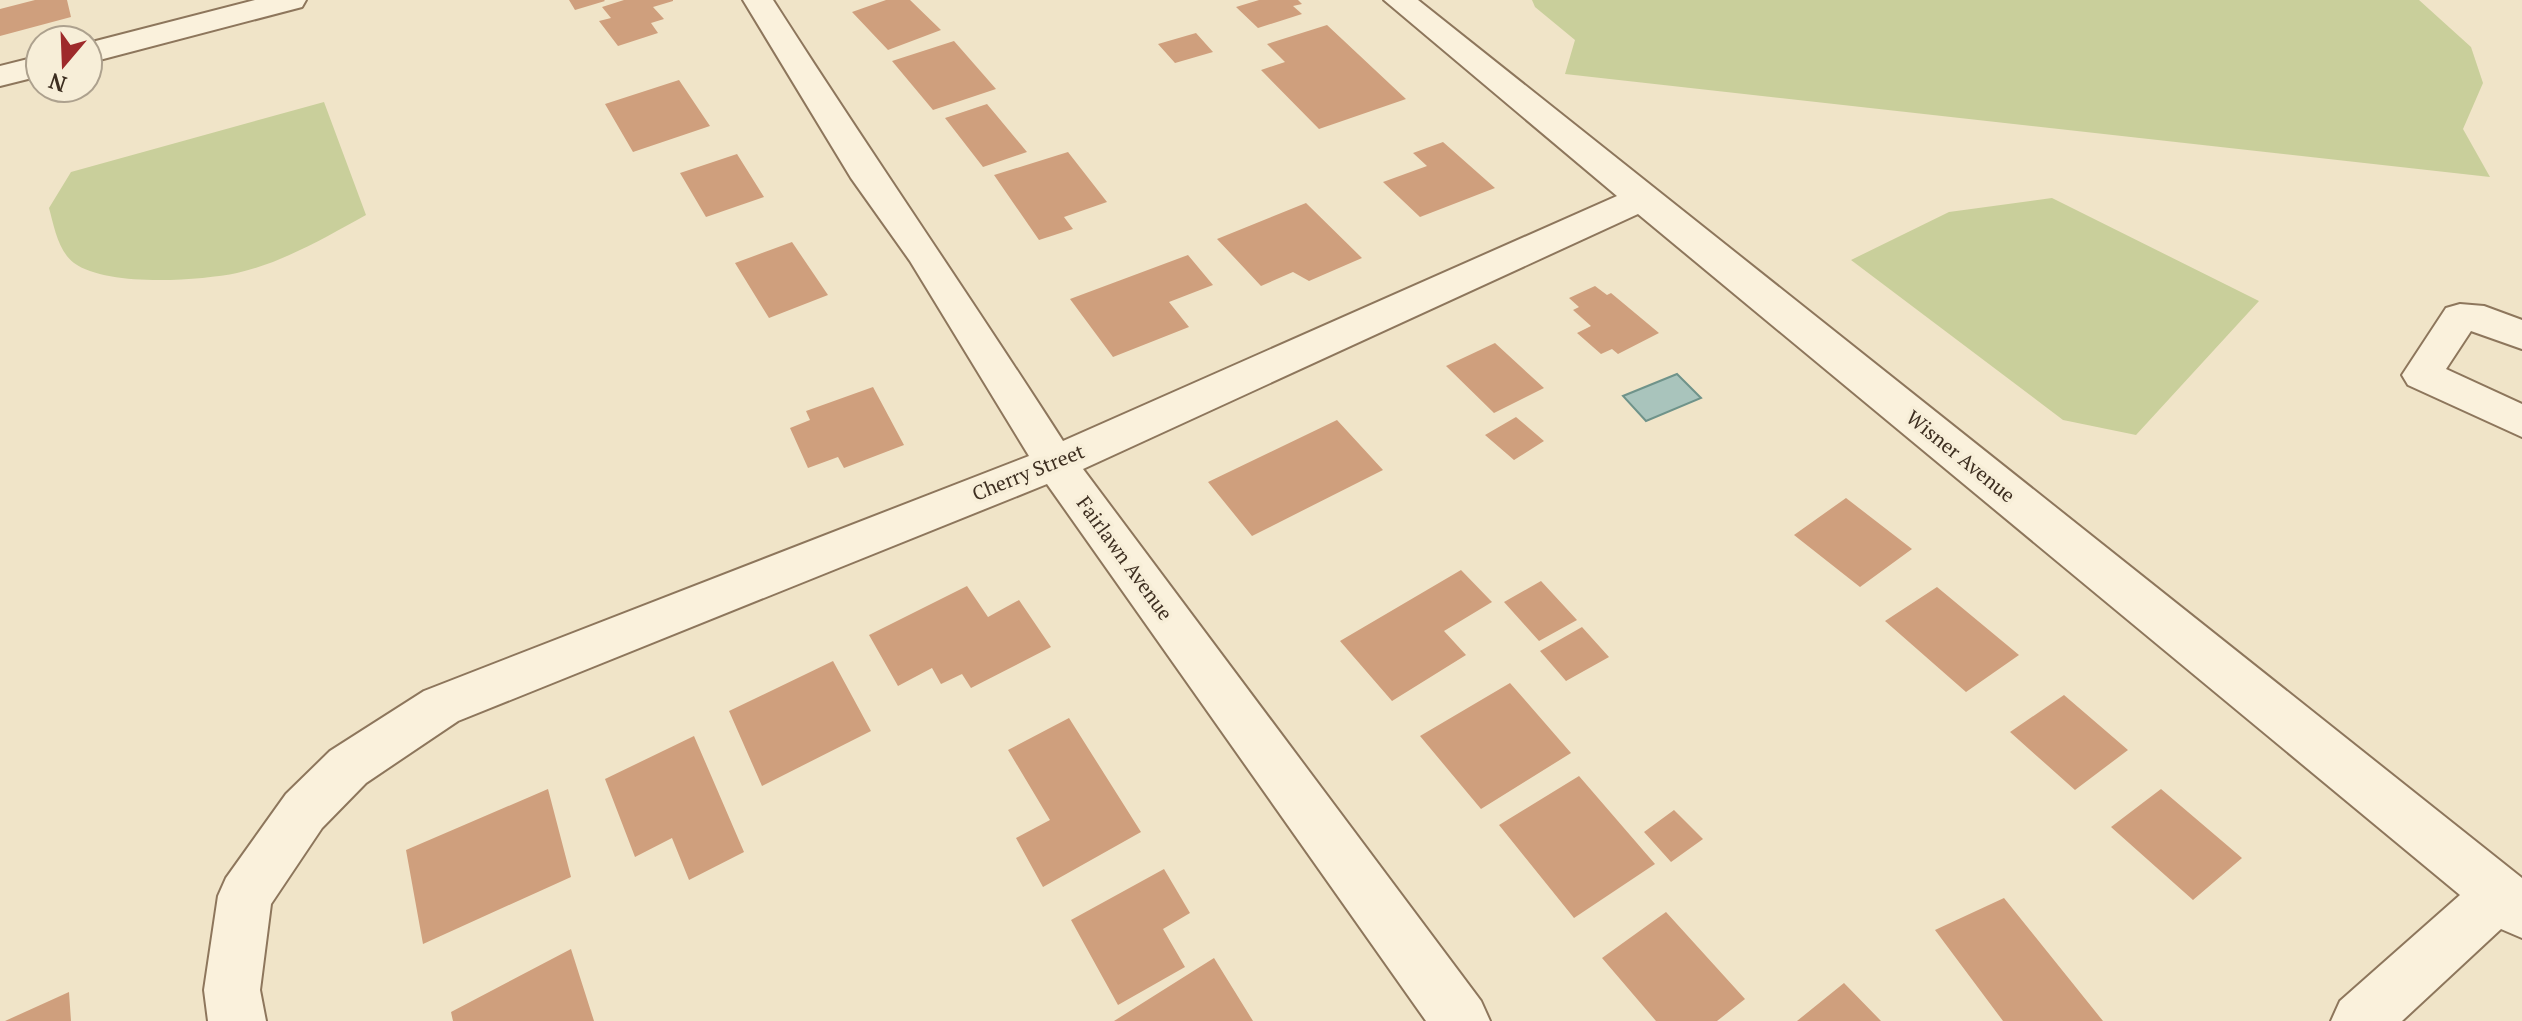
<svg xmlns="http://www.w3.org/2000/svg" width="2522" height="1021" viewBox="0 0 2522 1021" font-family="'PT Serif',serif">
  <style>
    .green { fill: #c9cf9b }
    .water { fill: #a9c4bc; stroke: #6f938a; stroke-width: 2 }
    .building { fill: #cf9f7d }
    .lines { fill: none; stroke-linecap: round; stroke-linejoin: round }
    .minor-casing { stroke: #8d765c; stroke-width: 4 }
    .minor { fill: #faf1dc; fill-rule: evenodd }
    .labels { text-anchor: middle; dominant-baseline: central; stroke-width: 7; stroke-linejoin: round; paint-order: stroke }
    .street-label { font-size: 20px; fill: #3d2e20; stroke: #f7eed8 }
  </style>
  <rect width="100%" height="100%" fill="#f0e4c8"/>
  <path class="green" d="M1532 0H2419L2471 47 2483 83 2463 129 2490 177 1565 74 1575 40 1535 7Z
    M324 102 366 215C326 237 282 263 237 273 198 281 107 287 74 263 58 251 54 226 49 208L71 172Z
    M2052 198 2259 301 2136 435 2063 420 1851 260 1949 212Z"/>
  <path class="water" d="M1677 374 1701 398 1646 421 1623 396Z"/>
  <path class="building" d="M35 0H67L71 17 0 36V9Z
    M569 0H604L605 1 575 10Z
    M624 0H673V1L653 7 664 19 651 23 658 33 618 46 599 21 611 18 602 7Z
    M886 0H910L941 30 888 50 852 12Z
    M1259 0H1298L1302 4 1293 6 1302 14 1258 28 1236 7Z
    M1327 25 1406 99 1319 129 1261 70 1285 62 1267 44Z
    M1196 33 1213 52 1175 63 1158 44Z
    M954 41 996 89 933 110 892 61Z
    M679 80 710 126 633 152 605 104Z
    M987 104 1027 152 983 167 945 118Z
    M1443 142 1495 188 1420 217 1383 182 1427 166 1413 153Z
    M1068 152 1107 202 1064 217 1073 229 1039 240 994 175Z
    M737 154 764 197 706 217 680 173Z
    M1306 203 1362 258 1309 281 1293 272 1261 286 1217 239Z
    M792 242 828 295 769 318 735 263Z
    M1188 255 1213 285 1169 302 1189 327 1113 357 1070 299Z
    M1595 286 1607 295 1611 293 1659 333 1618 354 1612 349 1601 354 1577 333 1591 326 1573 310 1579 307 1569 298Z
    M1495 343 1544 388 1494 413 1446 366Z
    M873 387 904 445 844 468 838 457 808 468 790 428 810 420 806 411Z
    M1516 417 1544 441 1514 460 1485 435Z
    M1337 420 1383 470 1252 536 1208 482Z
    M1846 498 1912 549 1860 587 1794 535Z
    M1461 570 1492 602 1444 631 1466 655 1392 701 1340 641Z
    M1541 581 1577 620 1539 641 1504 602Z
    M967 586 988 617 1019 600 1051 647 971 688 962 674 941 684 932 668 898 686 869 635Z
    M1937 587 2019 655 1966 692 1885 621Z
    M1582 627 1609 657 1566 681 1540 651Z
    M833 661 871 731 762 786 729 711Z
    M1510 683 1571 753 1481 809 1420 736Z
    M2064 695 2128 750 2075 790 2010 732Z
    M1069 718 1141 832 1043 887 1016 838 1050 820 1008 750Z
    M694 736 744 852 689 880 672 838 635 857 605 779Z
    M1579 776 1655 864 1574 918 1499 825Z
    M548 789 571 877 423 944 406 850Z
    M2161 789 2242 858 2193 900 2111 827Z
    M1674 810 1703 839 1671 862 1644 832Z
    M1164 869 1190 913 1163 929 1185 967 1118 1005 1071 920Z
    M2004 898 2103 1021H2003L1935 930Z
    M1666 912 1745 999 1717 1021H1656L1602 958Z
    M571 949 594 1021H453L451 1012Z
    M1214 958 1253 1021H1114Z
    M1844 983 1881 1021H1797Z
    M69 992 71 1021H5Z"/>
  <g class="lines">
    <defs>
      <path id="minor" d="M255 0H306L302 7 88 63V43Z
        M743 0H773C868 149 968 293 1063 441L1617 196 1384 0H1418L2522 878V938L2501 929 2402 1021H2331L2340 1001 2460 895 1638 214 1083 469 1481 1001 1490 1021H1426L1047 484 458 721 366 783 322 828 271 904 260 990 266 1021H208L204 990 218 896 226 878 286 794 330 751 424 691 1029 456 910 261 851 178Z
        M40 56V76L0 86V66Z
        M2460 304 2484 306 2522 320V349L2471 331 2446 369 2522 404V437L2408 385 2402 375 2446 308Z"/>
    </defs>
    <use href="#minor" class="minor-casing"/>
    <use href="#minor" class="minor"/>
  </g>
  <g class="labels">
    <g class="street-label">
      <text transform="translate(1961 456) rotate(39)">Wisner Avenue</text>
      <text transform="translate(1028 472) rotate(-22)">Cherry Street</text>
      <text transform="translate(1125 558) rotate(54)">Fairlawn Avenue</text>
    </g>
  </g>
  <g transform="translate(64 64) rotate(199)"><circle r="38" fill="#f7eed8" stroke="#ada18e" stroke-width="2"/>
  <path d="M0-6L14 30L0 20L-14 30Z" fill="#9e2a2b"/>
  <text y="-12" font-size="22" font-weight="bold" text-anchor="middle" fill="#3d2e20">N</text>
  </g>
</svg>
